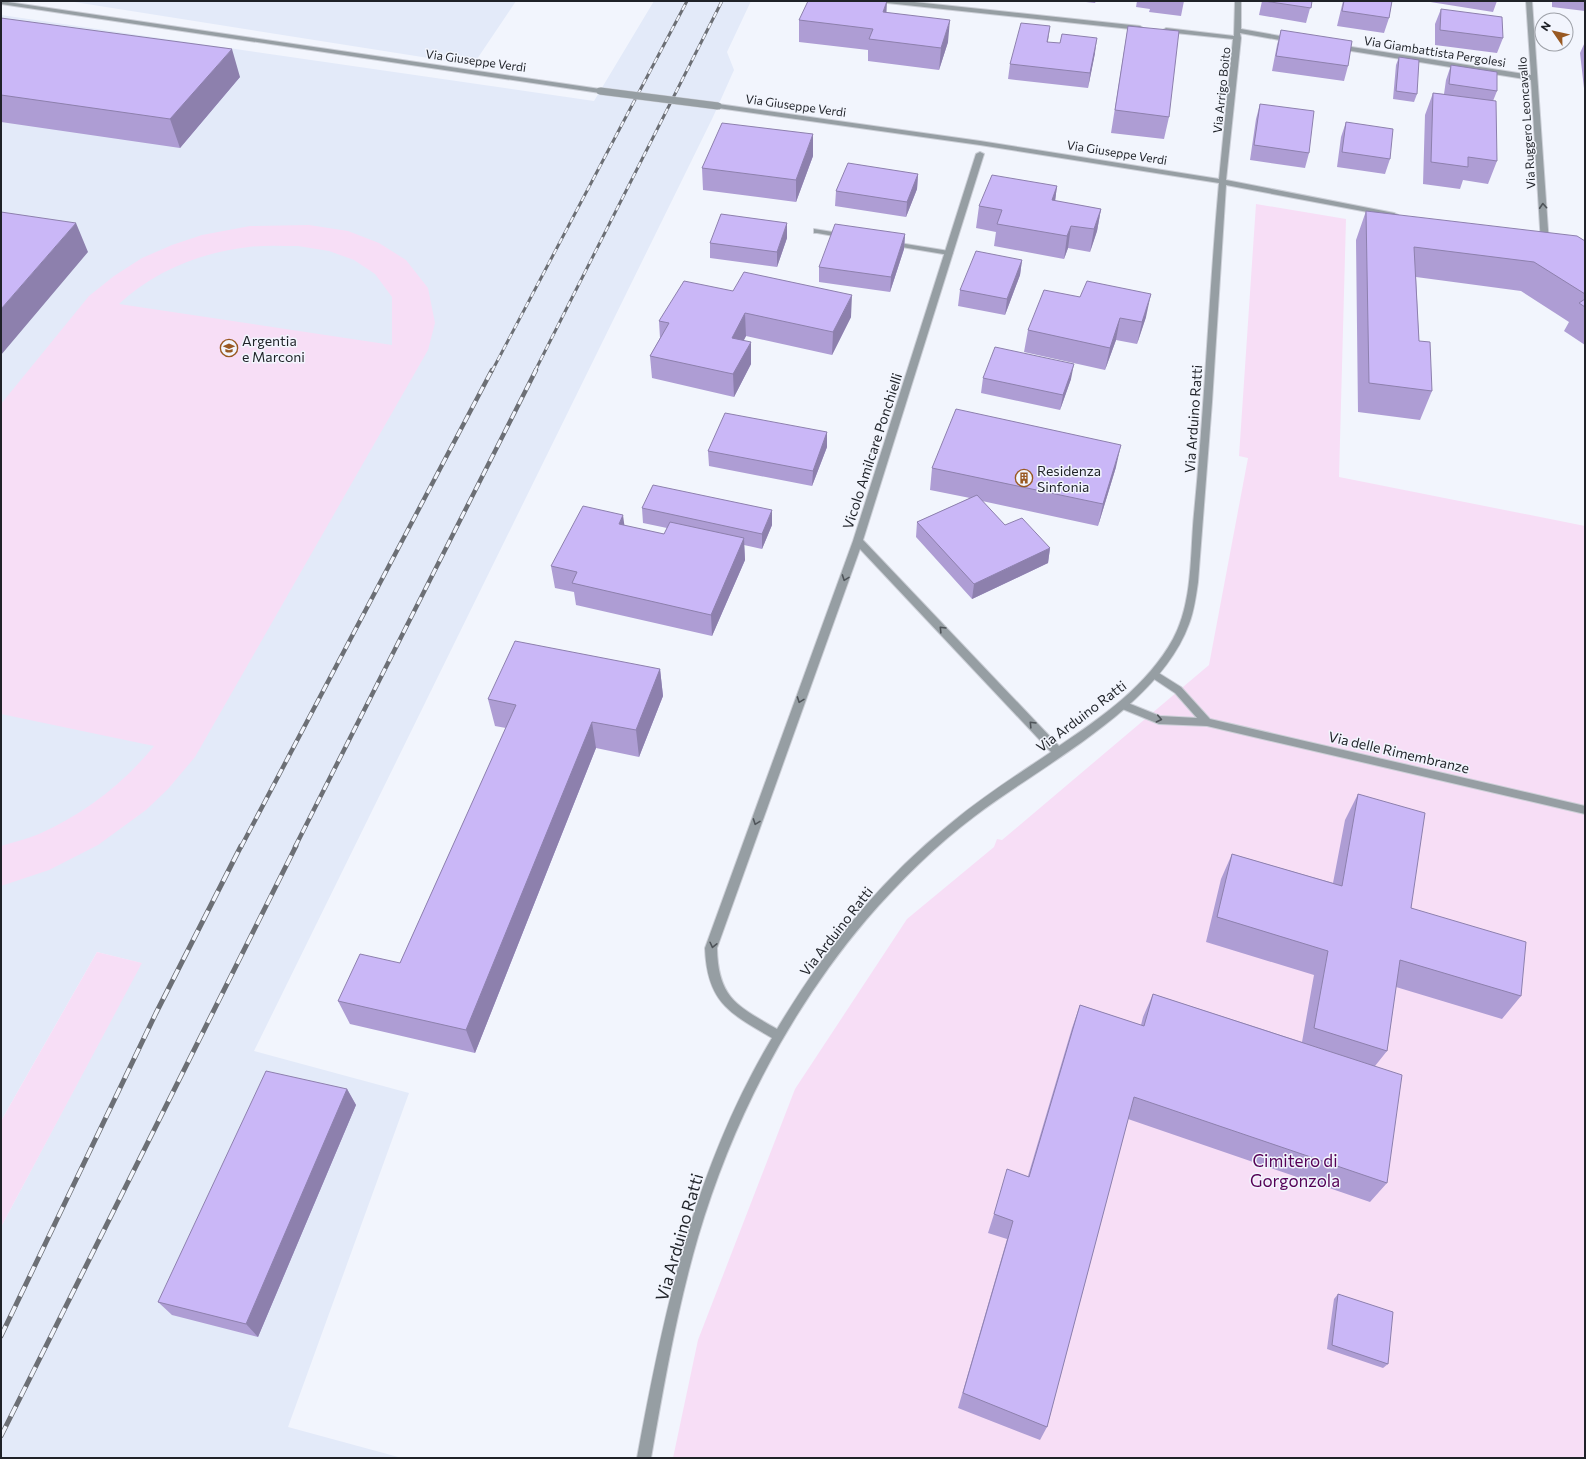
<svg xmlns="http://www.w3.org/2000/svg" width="1586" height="1459" viewBox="0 0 1586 1459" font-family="Commissioner,sans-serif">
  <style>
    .built { fill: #e3eaf9 }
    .green { fill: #f7def6; fill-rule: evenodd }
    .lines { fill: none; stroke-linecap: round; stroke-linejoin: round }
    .service-casing { stroke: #cccfd7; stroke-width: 2 }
    .minor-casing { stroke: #cccfd7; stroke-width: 2 }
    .service { fill: #969ea3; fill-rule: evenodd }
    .minor { fill: #969ea3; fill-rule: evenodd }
    .rail-far2-casing { stroke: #6c6f75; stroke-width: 3 }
    .rail-far1-casing { stroke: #6c6f75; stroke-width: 4.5 }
    .rail-casing { stroke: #6c6f75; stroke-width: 5 }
    .rail-far2 { stroke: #f2f5fd; stroke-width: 2; stroke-dasharray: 6; stroke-linecap: butt }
    .rail-far1 { stroke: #f2f5fd; stroke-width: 3; stroke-dasharray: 8; stroke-linecap: butt }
    .rail { stroke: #f2f5fd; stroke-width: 3.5; stroke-dasharray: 11; stroke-linecap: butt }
    .minor-bridge-casing { stroke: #cccfd7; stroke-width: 8; stroke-linecap: butt }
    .minor-bridge { stroke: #969ea3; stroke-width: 7 }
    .wall { fill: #ae9dd4 }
    .shaded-wall { fill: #8d80ad }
    .building { fill: #cab7f7; stroke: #8d80ad }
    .oneway { stroke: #4f5459 }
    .labels { text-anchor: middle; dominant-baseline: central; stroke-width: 3; stroke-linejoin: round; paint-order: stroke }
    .far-street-label { font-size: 12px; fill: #1f2228; stroke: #f2f5fd }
    .poi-label { font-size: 14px; fill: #1f2228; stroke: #f2f5fd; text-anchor: start }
    .street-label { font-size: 14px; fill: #1f2228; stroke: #f2f5fd }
    .near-park-label { font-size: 17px; fill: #550156; stroke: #f2f5fd }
    .near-street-label { font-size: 17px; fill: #1f2228; stroke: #f2f5fd }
  </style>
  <rect width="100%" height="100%" fill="#f2f5fd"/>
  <path class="built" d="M68 1H516L473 65Z
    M654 1H751L727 52 734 70 713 117 254 1051 409 1093 288 1427 402 1458H1V1227L141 963 97 952 1 1121V15L594 101Z"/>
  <path class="green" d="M1256 204 1346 219 1339 477 1585 526V1458H673L698 1340 795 1089 907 919 994 847 997 839 1002 840 1209 665 1248 458 1239 456Z
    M309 225 348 231 379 243 406 260 428 288 435 323 428 350 195 757 168 789 146 810 98 845 49 870 1 886V846C13 842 27 839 39 834 84 814 123 784 154 746L1 714V404L89 296 114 276 142 258 172 245 202 235 250 226ZM298 246 329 251 354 260 375 274 392 297V345L119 304C154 271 202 252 249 247 265 245 282 246 298 246Z
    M97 952 142 963 1 1227V1121Z"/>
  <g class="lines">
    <defs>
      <path id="service" d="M814 229 845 234 849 236 845 238 817 233H814Z
        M887 241 949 251 953 253 949 255 890 245 886 243Z
        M1154 670 1181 687 1210 719 1585 806V814L1207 726 1159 724 1120 708 1118 705 1120 702 1123 701 1160 716 1197 718 1175 693 1151 677 1149 674Z"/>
      <path id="minor" d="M1 1 600 89 603 91 600 93 1 4Z
        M884 1H905L1140 26 1143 28 1140 30 887 3Z
        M1235 1H1241V29L1291 38 1294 40 1291 42 1240 33 1241 38 1226 180 1394 213 1398 215 1394 217 1226 185 1212 402 1198 582C1196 596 1194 611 1189 624 1159 707 1043 764 975 816 935 846 899 882 866 920 789 1011 732 1122 698 1237 677 1309 664 1384 651 1458H637C664 1310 694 1169 772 1038 729 1013 707 1002 705 948L853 541 976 154 980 152 984 154 863 540 1059 746C1102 717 1147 686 1173 639 1193 602 1190 555 1194 514 1205 404 1209 293 1219 183L980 145 718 108 715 106 718 104 980 141 1219 179 1233 39 1166 32 1163 30 1166 28 1234 36ZM860 549 1051 752C1017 775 982 797 950 824 880 880 823 952 777 1029 737 1006 718 998 717 948Z
        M1526 1H1532L1549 244 1545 246 1541 244 1531 80 1339 49 1336 47 1339 45 1531 75Z"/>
    </defs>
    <use href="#service" class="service-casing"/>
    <use href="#minor" class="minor-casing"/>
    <use href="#service" class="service"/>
    <use href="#minor" class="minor"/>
    <defs>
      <path id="rail-far2" d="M492 371 687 1
        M535 371 722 1"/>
      <path id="rail-far1" d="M241 847 492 370
        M295 847 536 370"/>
      <path id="rail" d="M1 1336 156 1013 241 846
        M1 1436 296 846"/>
    </defs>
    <use href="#rail-far2" class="rail-far2-casing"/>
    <use href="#rail-far1" class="rail-far1-casing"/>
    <use href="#rail" class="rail-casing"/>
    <use href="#rail-far2" class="rail-far2"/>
    <use href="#rail-far1" class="rail-far1"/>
    <use href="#rail" class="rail"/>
    <defs>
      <path id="minor-bridge" d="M600 91 718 106"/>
    </defs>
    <use href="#minor-bridge" class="minor-bridge-casing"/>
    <use href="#minor-bridge" class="minor-bridge"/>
  </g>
  <path class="wall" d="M1077 1H1096L1095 3Z
    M1137 1H1184L1181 16 1149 12 1150 9 1136 7Z
    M1262 1H1312L1306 23 1259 15Z
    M1343 1H1392L1389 18 1384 33 1337 26Z
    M1424 1H1497L1493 12Z
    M1552 1H1585V11L1552 7Z
    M1441 9 1503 38 1497 53 1435 45V24Z
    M887 13 948 42 939 70 868 61V50L799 42V20Z
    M1 18 240 77 180 148 1 122Z
    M1128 26 1169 117 1164 139 1111 133Z
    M1281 30 1348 66 1344 81 1272 71 1277 45Z
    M1585 42V97L1580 53Z
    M1095 53 1088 88 1008 79 1010 64Z
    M1399 57 1417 94 1414 102 1393 99 1396 65Z
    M1451 65 1497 91 1493 101 1497 161 1488 184 1463 180 1460 189 1423 184 1425 115 1433 93 1444 94 1446 80Z
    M1260 104 1309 153 1305 168 1250 160 1256 119Z
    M1346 122 1390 159 1385 174 1337 167 1341 137Z
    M813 156 796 202 703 190 702 168Z
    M918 174 917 189 906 217 835 206 836 191Z
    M1057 186 1055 201 1101 209 1097 231 1090 252 1068 248 1064 259 994 246 996 232 976 228 979 206Z
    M1366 211 1585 241V345L1564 331 1569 322 1521 291 1416 277 1419 341 1432 391 1420 420 1358 412 1356 240Z
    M905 234 904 249 890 292 819 282V267Z
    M787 238 777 267 710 258V243Z
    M1022 260 1020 275 1005 315 958 306 960 290Z
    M733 291 851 317 832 355 746 336 744 340 751 364 734 397 652 378 650 356 660 338 659 321Z
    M1080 297 1146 317 1137 344 1116 340 1105 370 1024 352 1028 330Z
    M983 378 1071 379 1060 410 981 393Z
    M827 432V447L812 486 709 466 708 451Z
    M1116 467 1098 526 982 501 1005 525 1050 548 1048 563 972 599 916 537 917 522 970 498 930 490 932 468Z
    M642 508 772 525 762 549 744 545 745 560 712 636 576 605 574 592 555 588 551 566 624 526 664 534 667 528 643 523Z
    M660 669 663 696 639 757 596 748 475 1053 350 1024 338 1001 400 963 506 728 495 726 488 699Z
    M1358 794 1411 908 1521 996 1502 1019 1396 987 1387 1051 1375 1066 1387 1183 1370 1202 1128 1119 1047 1427 1040 1440 958 1408 1007 1239 988 1233 994 1214 1028 1176 1072 1028 1080 1005 1141 1025 1143 1017 1153 994 1302 1042 1314 975 1206 942 1221 879 1232 854 1333 883 1345 820Z
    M347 1089 356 1105 258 1337 172 1315 158 1302Z
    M1338 1294 1388 1364 1383 1368 1327 1349 1334 1299Z"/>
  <path class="shaded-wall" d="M887 1 886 22 883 12Z
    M950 20 948 42 939 70 941 48Z
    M1050 26 1048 41 1045 57 1047 42Z
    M1097 38 1095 53 1088 88 1090 73Z
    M232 49 240 77 180 148 170 119Z
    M813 134V156L796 202V180Z
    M918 174 917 189 906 217 907 202Z
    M1057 186 1054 209 1052 200Z
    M1101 209 1097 231 1090 252 1094 229Z
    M76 223 88 252 1 355V309Z
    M787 223V238L777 267V252Z
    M1071 226 1068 248 1064 259 1067 236Z
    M905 234 904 249 890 292 891 277Z
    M1022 260 1020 275 1005 315 1007 299Z
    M1151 294 1146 317 1137 344 1142 322Z
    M852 295 851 317 832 355 833 332Z
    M745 313 746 336 733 360 732 338Z
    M1120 318 1116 340 1105 370 1110 348Z
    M751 342V364L734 397 733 374Z
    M1074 364 1071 379 1060 410 1063 395Z
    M827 432V447L812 486 813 471Z
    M1121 445 1116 467 1098 526 1103 504Z
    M772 510V525L762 549V534Z
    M623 515 626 537 619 524Z
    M744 538 745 560 712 636 711 615Z
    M1050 548 1048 563 972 599 974 584Z
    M660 669 663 696 639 757 636 730Z
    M592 722 596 748 475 1053 466 1030Z
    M347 1089 356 1105 258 1337 246 1324Z"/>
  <path class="building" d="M808 1H887L883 12 950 20 941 48 869 39 873 29 799 20Z
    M1264 1H1312L1311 8Z
    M1344 1H1392L1389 18 1342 11Z
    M1441 9 1502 17 1503 38 1440 30Z
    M1 18 232 49 170 119 1 95Z
    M1021 23 1050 26 1047 42 1060 43 1062 34 1097 38 1090 73 1010 64Z
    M1128 26 1179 31 1169 117 1115 110Z
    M1281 30 1352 41 1348 66 1276 56Z
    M1399 57 1419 60 1417 94 1396 91Z
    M1451 65 1497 72V91L1449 84Z
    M1433 93 1496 101 1497 161 1468 157V167L1431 162Z
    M1260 104 1314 111 1309 153 1254 145Z
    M1346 122 1393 129 1390 159 1342 152Z
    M722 123 813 134 796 180 702 168Z
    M848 163 918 174 907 202 836 191Z
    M992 175 1057 186 1052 200 1101 209 1094 229 1071 226 1067 236 997 224 1002 210 979 206Z
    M1366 211 1577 236 1585 241V294L1534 262 1414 247 1419 341 1430 342 1432 391 1369 383Z
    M1 212 76 223 1 309Z
    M721 214 787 223 777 252 710 243Z
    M835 224 905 234 891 277 819 267Z
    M976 251 1022 260 1007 299 960 290Z
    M744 272 852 295 833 332 745 313 732 338 751 342 733 374 650 356 669 323 659 321 684 281 733 291Z
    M1087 281 1151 294 1142 322 1120 318 1110 348 1028 330 1044 290 1080 297Z
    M1585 299V307L1579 303Z
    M995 347 1074 364 1063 395 983 378Z
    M956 409 1121 445 1103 504 932 468Z
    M725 413 827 432 813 471 708 451Z
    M653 485 772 510 762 534 642 508Z
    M977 495 1005 525 1022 518 1050 548 974 584 917 522Z
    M583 506 623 515 619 524 664 534 670 522 744 538 711 615 572 583 577 572 551 566Z
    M515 641 660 669 636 730 592 722 466 1030 338 1001 360 954 400 963 516 705 488 699Z
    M1358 794 1425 813 1411 908 1526 942 1521 996 1400 960 1387 1051 1314 1028 1328 951 1217 917 1232 854 1342 886Z
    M1153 994 1402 1075 1387 1183 1134 1097 1047 1427 963 1393 1013 1221 994 1214 1007 1169 1029 1177 1080 1005 1144 1026Z
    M266 1071 347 1089 246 1324 158 1302Z
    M1338 1294 1393 1312 1388 1364 1332 1345Z"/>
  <defs><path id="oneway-chevron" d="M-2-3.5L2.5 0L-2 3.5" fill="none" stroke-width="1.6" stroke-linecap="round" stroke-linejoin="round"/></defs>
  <g class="oneway">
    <use href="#oneway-chevron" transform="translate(1543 206) rotate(-94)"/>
    <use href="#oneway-chevron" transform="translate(845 578) rotate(110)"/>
    <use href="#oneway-chevron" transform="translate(942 629) rotate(-134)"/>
    <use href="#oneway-chevron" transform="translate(800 700) rotate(110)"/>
    <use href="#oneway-chevron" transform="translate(1159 719) rotate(12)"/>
    <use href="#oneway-chevron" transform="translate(1032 724) rotate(-134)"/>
    <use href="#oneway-chevron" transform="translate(756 822) rotate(110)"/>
    <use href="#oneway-chevron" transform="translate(713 945) rotate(103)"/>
  </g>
  <defs>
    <symbol id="school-ring" viewBox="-11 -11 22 22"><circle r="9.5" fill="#f2f5fd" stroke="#995922" stroke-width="1.5"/><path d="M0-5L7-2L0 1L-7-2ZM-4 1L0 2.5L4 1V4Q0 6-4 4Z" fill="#995922"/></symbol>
    <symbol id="building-ring" viewBox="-11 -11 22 22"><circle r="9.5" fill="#f2f5fd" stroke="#995922" stroke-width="1.5"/><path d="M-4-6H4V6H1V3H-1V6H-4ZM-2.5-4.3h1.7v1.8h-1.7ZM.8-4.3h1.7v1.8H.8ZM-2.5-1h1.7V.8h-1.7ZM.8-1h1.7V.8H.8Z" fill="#995922"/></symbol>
  </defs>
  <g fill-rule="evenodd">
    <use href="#school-ring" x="219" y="338" width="20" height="20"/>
    <use href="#building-ring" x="1014" y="468" width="20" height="20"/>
  </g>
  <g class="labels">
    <g class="far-street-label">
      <text transform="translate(1435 51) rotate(9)">Via Giambattista Pergolesi</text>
      <text transform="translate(476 60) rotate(8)">Via Giuseppe Verdi</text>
      <text transform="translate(1221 90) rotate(-84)">Via Arrigo Boito</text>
      <text transform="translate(796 105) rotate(8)">Via Giuseppe Verdi</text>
      <text transform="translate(1526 123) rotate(-94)">Via Ruggero Leoncavallo</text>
      <text transform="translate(1117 152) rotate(9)">Via Giuseppe Verdi</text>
    </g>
    <g class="poi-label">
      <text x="242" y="340">Argentia<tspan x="242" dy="16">e Marconi</tspan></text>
      <text x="1037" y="470">Residenza<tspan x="1037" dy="16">Sinfonia</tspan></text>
    </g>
    <g class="street-label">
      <text transform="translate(1193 419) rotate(-86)">Via Arduino Ratti</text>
      <text transform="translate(872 451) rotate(-72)">Vicolo Amilcare Ponchielli</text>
      <text transform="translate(1081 716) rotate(-37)">Via Arduino Ratti</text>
      <text transform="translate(1399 752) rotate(13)">Via delle Rimembranze</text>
      <text transform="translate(836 931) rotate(-52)">Via Arduino Ratti</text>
    </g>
    <g class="near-park-label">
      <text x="1295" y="1160">Cimitero di<tspan x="1295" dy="20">Gorgonzola</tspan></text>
    </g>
    <g class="near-street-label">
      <text transform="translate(679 1237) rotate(-74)">Via Arduino Ratti</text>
    </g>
  </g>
  <rect width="1586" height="1459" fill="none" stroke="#1f2228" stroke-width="4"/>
  <g transform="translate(1554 32) rotate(304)"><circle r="19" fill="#f2f5fd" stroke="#9ea1a8"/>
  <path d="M0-3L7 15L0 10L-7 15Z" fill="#995922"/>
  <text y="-6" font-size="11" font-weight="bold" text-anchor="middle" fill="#1f2228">N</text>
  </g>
</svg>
